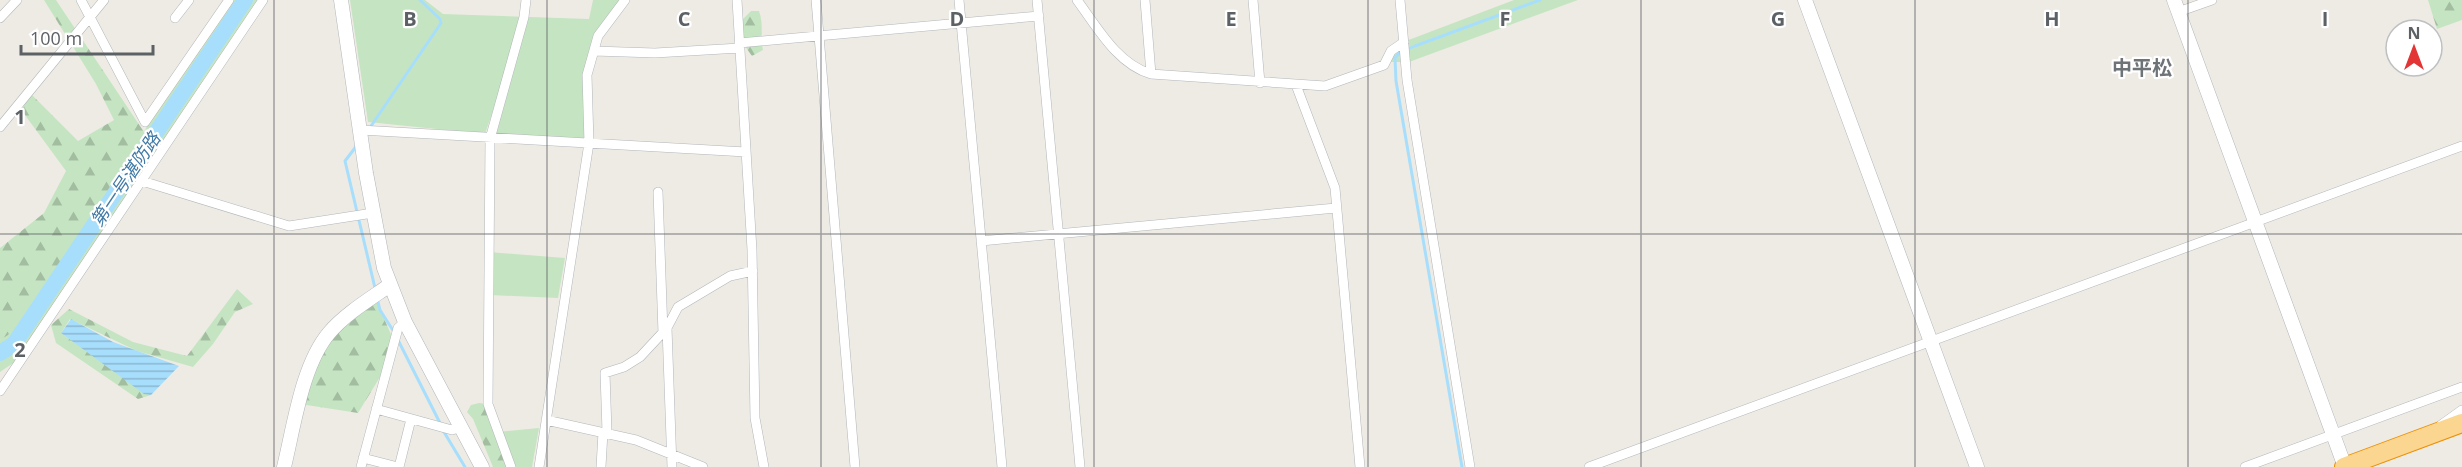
<svg xmlns="http://www.w3.org/2000/svg" width="2462" height="467" viewBox="0 0 2462 467" font-family="'Open Sans','Noto Sans JP',sans-serif">
  <style>
    .green { fill: #c5e5c2 }
    .forest { fill: url(#forest-firs) }
    .water { fill: url(#water-rules) }
    .lines { fill: none; stroke-linecap: round; stroke-linejoin: round }
    .stream { stroke: #a7defc; stroke-width: 3 }
    .river { stroke: #a7defc; stroke-width: 16 }
    .street-casing { stroke: #b2b6b9; stroke-width: 10 }
    .secondary-casing { stroke: #b1b5b9; stroke-width: 15 }
    .highway-casing { stroke: #ec9107; stroke-width: 20 }
    .street { stroke: #fff; stroke-width: 9 }
    .secondary { stroke: #fff; stroke-width: 14 }
    .highway { stroke: #fad690; stroke-width: 18 }
    .grid { fill: none; stroke: #5c6165; stroke-width: 1.5; stroke-opacity: 0.55 }
    .labels { text-anchor: middle; dominant-baseline: central; stroke-width: 4.5; stroke-linejoin: round; paint-order: stroke }
    .water-label { font-size: 18px; font-style: italic; fill: #417aa6; stroke: #fff }
    .quarter-label { font-size: 20px; font-weight: bold; fill: #6d7377; stroke: #fff }
    .grid-label { font-size: 20px; text-anchor: middle; font-weight: bold; fill: #5c6165; stroke: #fff; stroke-width: 4.5; stroke-linejoin: round; paint-order: stroke }
  </style>
  <defs>
    <pattern id="forest-firs" width="22" height="20" patternUnits="userSpaceOnUse" patternTransform="scale(1.5)"><rect width="22" height="20" fill="#c5e5c2"/><path d="M5 1l3.5 6h-7zM16 11l3.5 6h-7z" fill="#a3bda1"/></pattern>
    <pattern id="water-rules" width="6" height="5" patternUnits="userSpaceOnUse" patternTransform="scale(1.5)"><rect width="6" height="5" fill="#a7defc"/><path d="M0 2.5h6" fill="none" stroke="#8bb7d0"/></pattern>
  </defs>
  <rect width="100%" height="100%" fill="#eeebe5"/>
  <path class="green" d="M231 0H262L25 355 0 372V340L142 136 158 105Z
    M350 0H425L443 14 589 19 593 0H624L598 36 587 75 589 143 490 139 519 34 485 134 368 122Z
    M1514 0H1578L1409 62H1386L1398 44Z
    M489 252 565 258 558 298 489 295Z
    M539 428 532 467H511L497 432Z"/>
  <path class="forest" d="M44 0H56L146 135 38 297 8 335 0 340V248L44 213 66 171 22 111 29 92 78 141 114 120 96 84Z
    M2428 0H2462V20L2437 29Z
    M751 11H759C764 25 760 36 763 50L752 56 739 38 742 20Z
    M237 289 253 304 235 312 213 344 193 367 137 351 70 319 61 333 151 395 138 399 56 343 51 325 69 309 133 342 187 356Z
    M374 296 394 341 388 364 358 413 300 404 324 340Z
    M479 403 488 404 511 467H493L473 419 467 412 471 405Z"/>
  <path class="water" d="M71 319 113 342 179 366 151 395 144 394 61 333Z"/>
  <g class="lines">
    <path class="stream" d="M369 129 441 23 440 19 420 0
      M358 144 345 161 375 288
      M377 298 380 310 394 332
      M397 338 440 423
      M444 432 465 467
      M1462 467 1396 81 1395 58 1399 53 1415 46 1540 0"/>
    <path class="river" d="M0 353 14 344 245 0"/>
    <defs>
      <path id="street" d="M81 0 145 122 229 0
        M737 0 752 250 755 418 764 467
        M816 0 855 467
        M959 0 1002 467
        M1037 0 1080 467
        M1077 0C1097 27 1117 64 1151 74L1325 86 1384 65 1391 51 1404 42
        M1145 0 1151 74
        M1253 0 1260 83
        M1400 0 1407 80 1470 467
        M2178 12 2212 0
        M0 18 17 0
        M175 18 189 0
        M739 43 1039 16
        M594 51 655 53 740 48
        M1296 85 1335 188 1360 467
        M0 127 104 0
        M360 130 746 152
        M142 181 289 226 373 213
        M658 192 663 333
        M981 241 1336 208
        M667 328 672 467
        M0 391 263 0
        M376 409 452 430 462 427
        M546 420 636 440 703 467
        M2441 425 2462 410
        M607 432 605 373 624 367 640 357 667 328 678 307 730 276 753 271
        M363 458 398 467
        M361 467 398 328 405 322
        M399 467 411 419
        M511 467 488 404 490 139 524 17 526 0
        M539 467 589 143 587 75 598 36 625 0
        M601 467 603 432
        M1589 467 2462 146
        M2245 467 2462 387"/>
      <path id="secondary" d="M341 0 366 173 384 268 405 322 482 467
        M1805 0 1977 467
        M2174 0 2345 467
        M284 467C294 426 302 365 329 333 345 314 370 299 390 285"/>
      <path id="highway" d="M2344 467 2462 423"/>
    </defs>
    <use href="#street" class="street-casing"/>
    <use href="#secondary" class="secondary-casing"/>
    <use href="#highway" class="highway-casing"/>
    <use href="#street" class="street"/>
    <use href="#secondary" class="secondary"/>
    <use href="#highway" class="highway"/>
  </g>
  <path class="grid" d="M274 0V467M547 0V467M821 0V467M1094 0V467M1368 0V467M1641 0V467M1915 0V467M2188 0V467M0 234H2462"/>
  <g class="labels">
    <g class="water-label">
      <text transform="translate(125 179) rotate(-56)">第一号湛防路</text>
    </g>
    <g class="quarter-label">
      <text x="2142" y="67">中平松</text>
    </g>
  </g>
  <g class="grid-label">
    <text x="410" y="26">B</text>
    <text x="684" y="26">C</text>
    <text x="957" y="26">D</text>
    <text x="1231" y="26">E</text>
    <text x="1505" y="26">F</text>
    <text x="1778" y="26">G</text>
    <text x="2052" y="26">H</text>
    <text x="2325" y="26">I</text>
    <text x="20" y="124">1</text>
    <text x="20" y="357">2</text>
  </g>
  <g transform="translate(2414 48)"><circle r="28" fill="#ffffff" stroke="#bec0c1" stroke-width="1.5"/>
  <path d="M0-4.5L10 22L0 15L-10 22Z" fill="#e43536"/>
  <text y="-9" font-size="16" font-weight="bold" text-anchor="middle" fill="#5c6165">N</text>
  </g>
  <path d="M21 45v9h132v-9" fill="none" stroke="#5c6165" stroke-width="3"/>
  <text x="30" y="45" font-size="18" fill="#5c6165" stroke="#ffffff" stroke-width="4.5" paint-order="stroke">100 m</text>
</svg>
